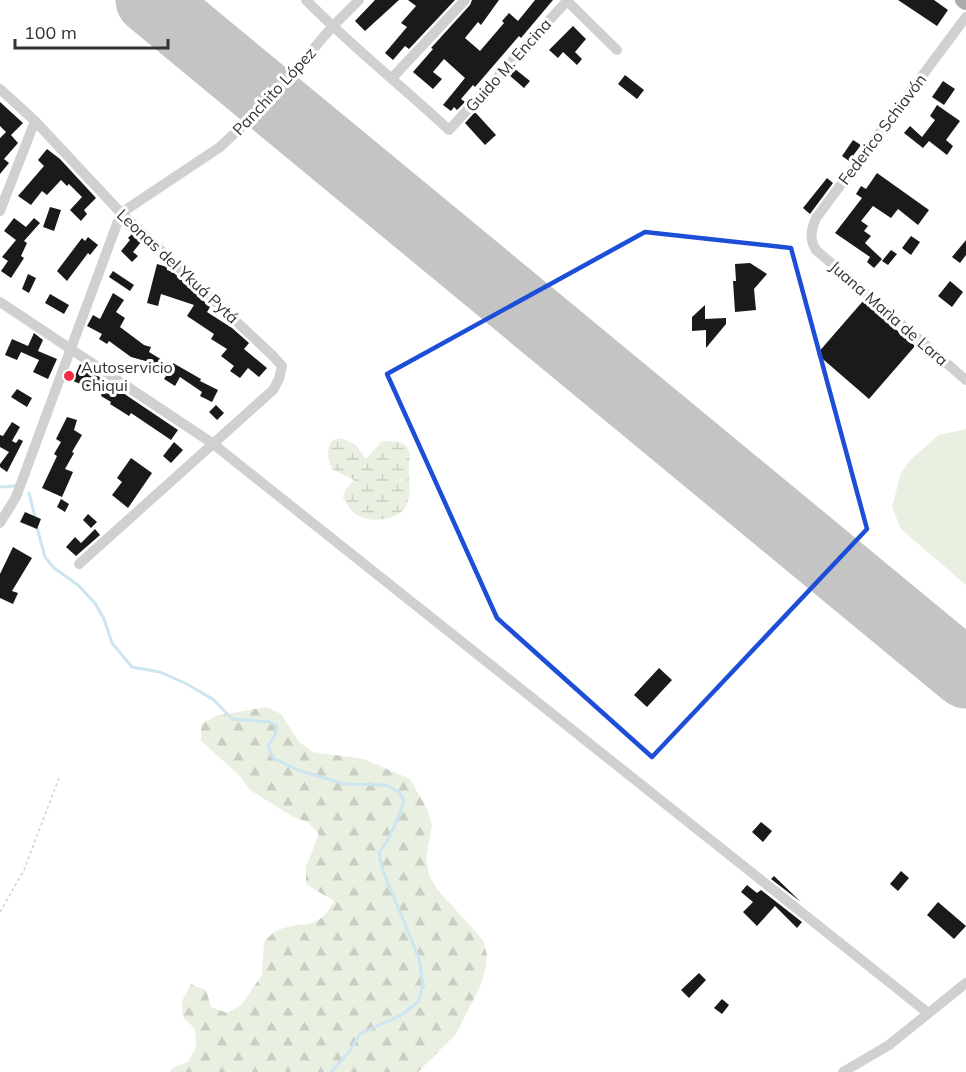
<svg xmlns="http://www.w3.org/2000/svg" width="966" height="1072" viewBox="0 0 966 1072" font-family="Mulish,sans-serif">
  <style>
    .forest { fill: url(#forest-firs) }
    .wetland { fill: url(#wetland-marsh) }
    .park { fill: #eaf0e1 }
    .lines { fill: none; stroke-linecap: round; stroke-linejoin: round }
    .stream { stroke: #cce5f1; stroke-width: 3 }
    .runway { stroke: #c4c4c4; stroke-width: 69 }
    .building { fill: #1a1a1a }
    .path { stroke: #d0d0d0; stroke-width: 1.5; stroke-dasharray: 3 3; stroke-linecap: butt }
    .street { stroke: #d0d0d0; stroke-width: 10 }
    .primary { stroke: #ababab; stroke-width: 16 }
    .marked { fill: none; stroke: #1d4ed8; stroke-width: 4.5; stroke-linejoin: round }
    .poi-dot { fill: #f52a46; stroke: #fff; stroke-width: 2 }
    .labels { text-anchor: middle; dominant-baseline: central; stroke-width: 6; stroke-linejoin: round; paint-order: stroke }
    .street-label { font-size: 16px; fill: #333; stroke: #fff }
    .poi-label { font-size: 16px; fill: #333; stroke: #fff; text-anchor: start }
  </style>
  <defs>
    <pattern id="forest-firs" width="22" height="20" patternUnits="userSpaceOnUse" patternTransform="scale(1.5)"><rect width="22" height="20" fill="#eaf0e1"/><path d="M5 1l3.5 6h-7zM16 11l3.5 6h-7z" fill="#c9cec2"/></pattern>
    <pattern id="wetland-marsh" width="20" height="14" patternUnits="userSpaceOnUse" patternTransform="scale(1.5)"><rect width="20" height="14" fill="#eaf0e1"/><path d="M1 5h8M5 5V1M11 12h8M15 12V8" fill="none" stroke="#c9cec2"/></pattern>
  </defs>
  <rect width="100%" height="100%" fill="#fff"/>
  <path class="forest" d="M266 707 281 714 299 742 313 752 364 759 410 779 427 809 432 825 426 859 429 875 437 889 483 940 487 955 485 971 480 987 456 1034 418 1072H170L172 1068 188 1062 196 1047 195 1029 183 1017 182 1001 191 984 206 990 211 1007 227 1013 242 1004 262 975 264 942C268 938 273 932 278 930 305 919 317 933 334 901L306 884V867L319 834 308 822 293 817 250 790 240 776 201 741V724L216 716Z"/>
  <path class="wetland" d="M341 438 356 445 366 459 382 441C389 441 399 441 405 445 412 451 409 459 409 467 408 479 412 492 407 504 401 521 372 523 358 516 351 512 347 504 343 498L345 490 354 480 332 469C328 457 325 450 333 440Z"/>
  <path class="park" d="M966 429V585L901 529 892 507 901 473 910 460 939 435Z"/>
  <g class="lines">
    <path class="stream" d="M0 487 15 486
      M29 493 35 517
      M36 524 45 557 54 568 78 585 95 603 104 619 112 643 132 667 160 672 187 684 214 700 232 719 270 722 277 726 275 735 268 746 273 758 298 770 344 784 387 785 400 793 404 801C398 820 391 837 379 853L383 871 419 958 423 985 418 1002 403 1014 360 1034 349 1052 331 1072"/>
    <path class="runway" d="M150 0 966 674"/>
  </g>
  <path class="building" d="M375 0H399L365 31 355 21Z
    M408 0H455L409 49 405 46 393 60 385 53 407 27 401 23 416 6Z
    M472 0H499L481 25 478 22 465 38 480 51 504 23 502 21 509 13 518 21 535 0H553L521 38 519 36 475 87 473 85 461 99 465 102 457 110 454 107 451 111 443 105 465 78 444 59 433 72 442 79 433 89 413 72 433 49 431 48 470 5Z
    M898 0H934L948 10 937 26Z
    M573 26 586 39 575 52 582 59 577 65 563 52 558 58 549 50Z
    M515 69 530 81 524 88 509 75Z
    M625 75 644 90 637 99 618 84Z
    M943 81 955 89 944 105 932 97Z
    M0 102 23 123 11 135 18 143 4 159 9 163 0 174V138L6 132 0 126Z
    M937 105 960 121 946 140 953 146 947 155 929 141 923 148 904 133 910 126 922 137 935 120 930 116Z
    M475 112 496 135 485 145 465 123Z
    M853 140 861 145 849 161 842 156Z
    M47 149 60 159 96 198 84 210 87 214 81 221 70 210 82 197 69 184 67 186 61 180 47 195 42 191 31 205 18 196 44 166 38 160Z
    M877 173 929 210 918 225 898 209 891 218 873 206 861 221 868 226 864 231 871 236 865 243 882 259 874 268 867 262 870 257 835 233 862 198 856 194 861 186 866 189Z
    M827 178 833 183 810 214 803 208Z
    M50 207 61 210 54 231 43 227Z
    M14 218 26 227 34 218 40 223 24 241 27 243 21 256 24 258 11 278 1 271 8 261 2 257 16 240 4 231Z
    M132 234 141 242 133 252 138 256 132 262 121 251 130 240 128 238Z
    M911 236 920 242 911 255 902 248Z
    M88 237 98 245 90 255 88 253 67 281 57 271 82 238 85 241Z
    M966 240V255L960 263 952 257Z
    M891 250 897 254 888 265 882 261Z
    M750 263 767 274 754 289 756 310 735 312 733 281H736L735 264Z
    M157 264 167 267V270L173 272 210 307 207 312 232 328 249 343 244 349 267 368 259 377 248 368 240 378 230 371 234 366 221 356 227 349 211 339 214 334 187 316 194 305 161 294 158 306 147 303Z
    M113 271 134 285 130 291 109 277Z
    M28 274 36 278 29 293 22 289Z
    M950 281 963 292 952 307 938 296Z
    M113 293 124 300 116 312 125 318 120 327 144 345 151 347 149 352 172 366 173 363 201 379 200 381 218 390 212 402 200 396 202 392 180 377 175 386 164 379 166 376 147 365 149 362 131 357 109 341 107 344 99 339 102 334 87 326 93 315 100 319Z
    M50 294 69 305 64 314 45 303Z
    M863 301 915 346 869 399 817 354Z
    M705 305V319L726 318V324L706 348V330L692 331V317Z
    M34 333 43 340 38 351 57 359 48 379 33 372 39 360 21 352 17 360 5 355 12 339 28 346Z
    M80 364 178 430 171 440 131 413 129 416 110 404 111 402 101 396 102 393 73 381Z
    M17 389 32 398 27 407 11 397Z
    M216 405 224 413 217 420 209 412Z
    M67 417 77 420 74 430 82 435 72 452 74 453 65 469 73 472 62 497 42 488 57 456 54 454 61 442 56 439Z
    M12 422 20 427 12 441 16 443 19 439 23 441 7 472 0 467V464L9 452 0 447V435L3 436Z
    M174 442 183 450 171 463 163 456Z
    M131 458 152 473 128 508 112 495 122 482 117 478Z
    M61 499 69 504 65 512 57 507Z
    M25 512 41 519 37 529 20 522Z
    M88 514 97 522 91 528 83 520Z
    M95 529 100 535 76 556 66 547 75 537 81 543Z
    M13 547 32 558 12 591 18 593 13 604 0 598V574Z
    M659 668 672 680 647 707 634 695Z
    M761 822 772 831 763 842 752 832Z
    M901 871 909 878 898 891 890 884Z
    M774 876 801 902 771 879Z
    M747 885 757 893 761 890 802 922 797 928 775 906 757 926 743 912 753 902 741 892Z
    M938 902 966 926 954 939 927 915Z
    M699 973 706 980 689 998 681 990Z
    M722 999 729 1005 722 1014 714 1008Z"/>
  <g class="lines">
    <path class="path" d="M0 912 24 870 59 778"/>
    <path class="street" d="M306 0C351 46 402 86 449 130L567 1
      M566 0 617 50
      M966 17 816 218C811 230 809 239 816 250L966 380
      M392 78 465 0
      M0 89 35 121 121 213 273 356 282 366 279 379 273 390 79 564
      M0 211 35 121
      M0 302 212 443 928 1013
      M0 523 16 497 121 213 220 147 270 100 332 27 359 0
      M843 1072 889 1045 966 983"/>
    <path class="primary" d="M963 0 966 2"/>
  </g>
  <path class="marked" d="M645 232 791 248 867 529 652 757 497 618 387 374Z"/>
  <circle class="poi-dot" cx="69" cy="376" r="6"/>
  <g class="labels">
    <g class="street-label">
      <text transform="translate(508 65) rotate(-48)">Guido M. Encina</text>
      <text transform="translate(274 91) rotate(-47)">Panchito López</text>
      <text transform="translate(882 129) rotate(-53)">Federico Schiavón</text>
      <text transform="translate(178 266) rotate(43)">Leonas del Ykuá Pytá</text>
      <text transform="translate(889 313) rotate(41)">Juana Marìa de Lara</text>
    </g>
    <g class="poi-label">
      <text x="81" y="367">Autoservicio<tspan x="81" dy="18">Chiqui</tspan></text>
    </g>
  </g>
  <path d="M15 39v9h153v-9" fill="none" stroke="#333333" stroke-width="3"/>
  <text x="24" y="39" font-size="18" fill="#333333" stroke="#ffffff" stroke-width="4.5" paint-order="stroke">100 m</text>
</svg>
